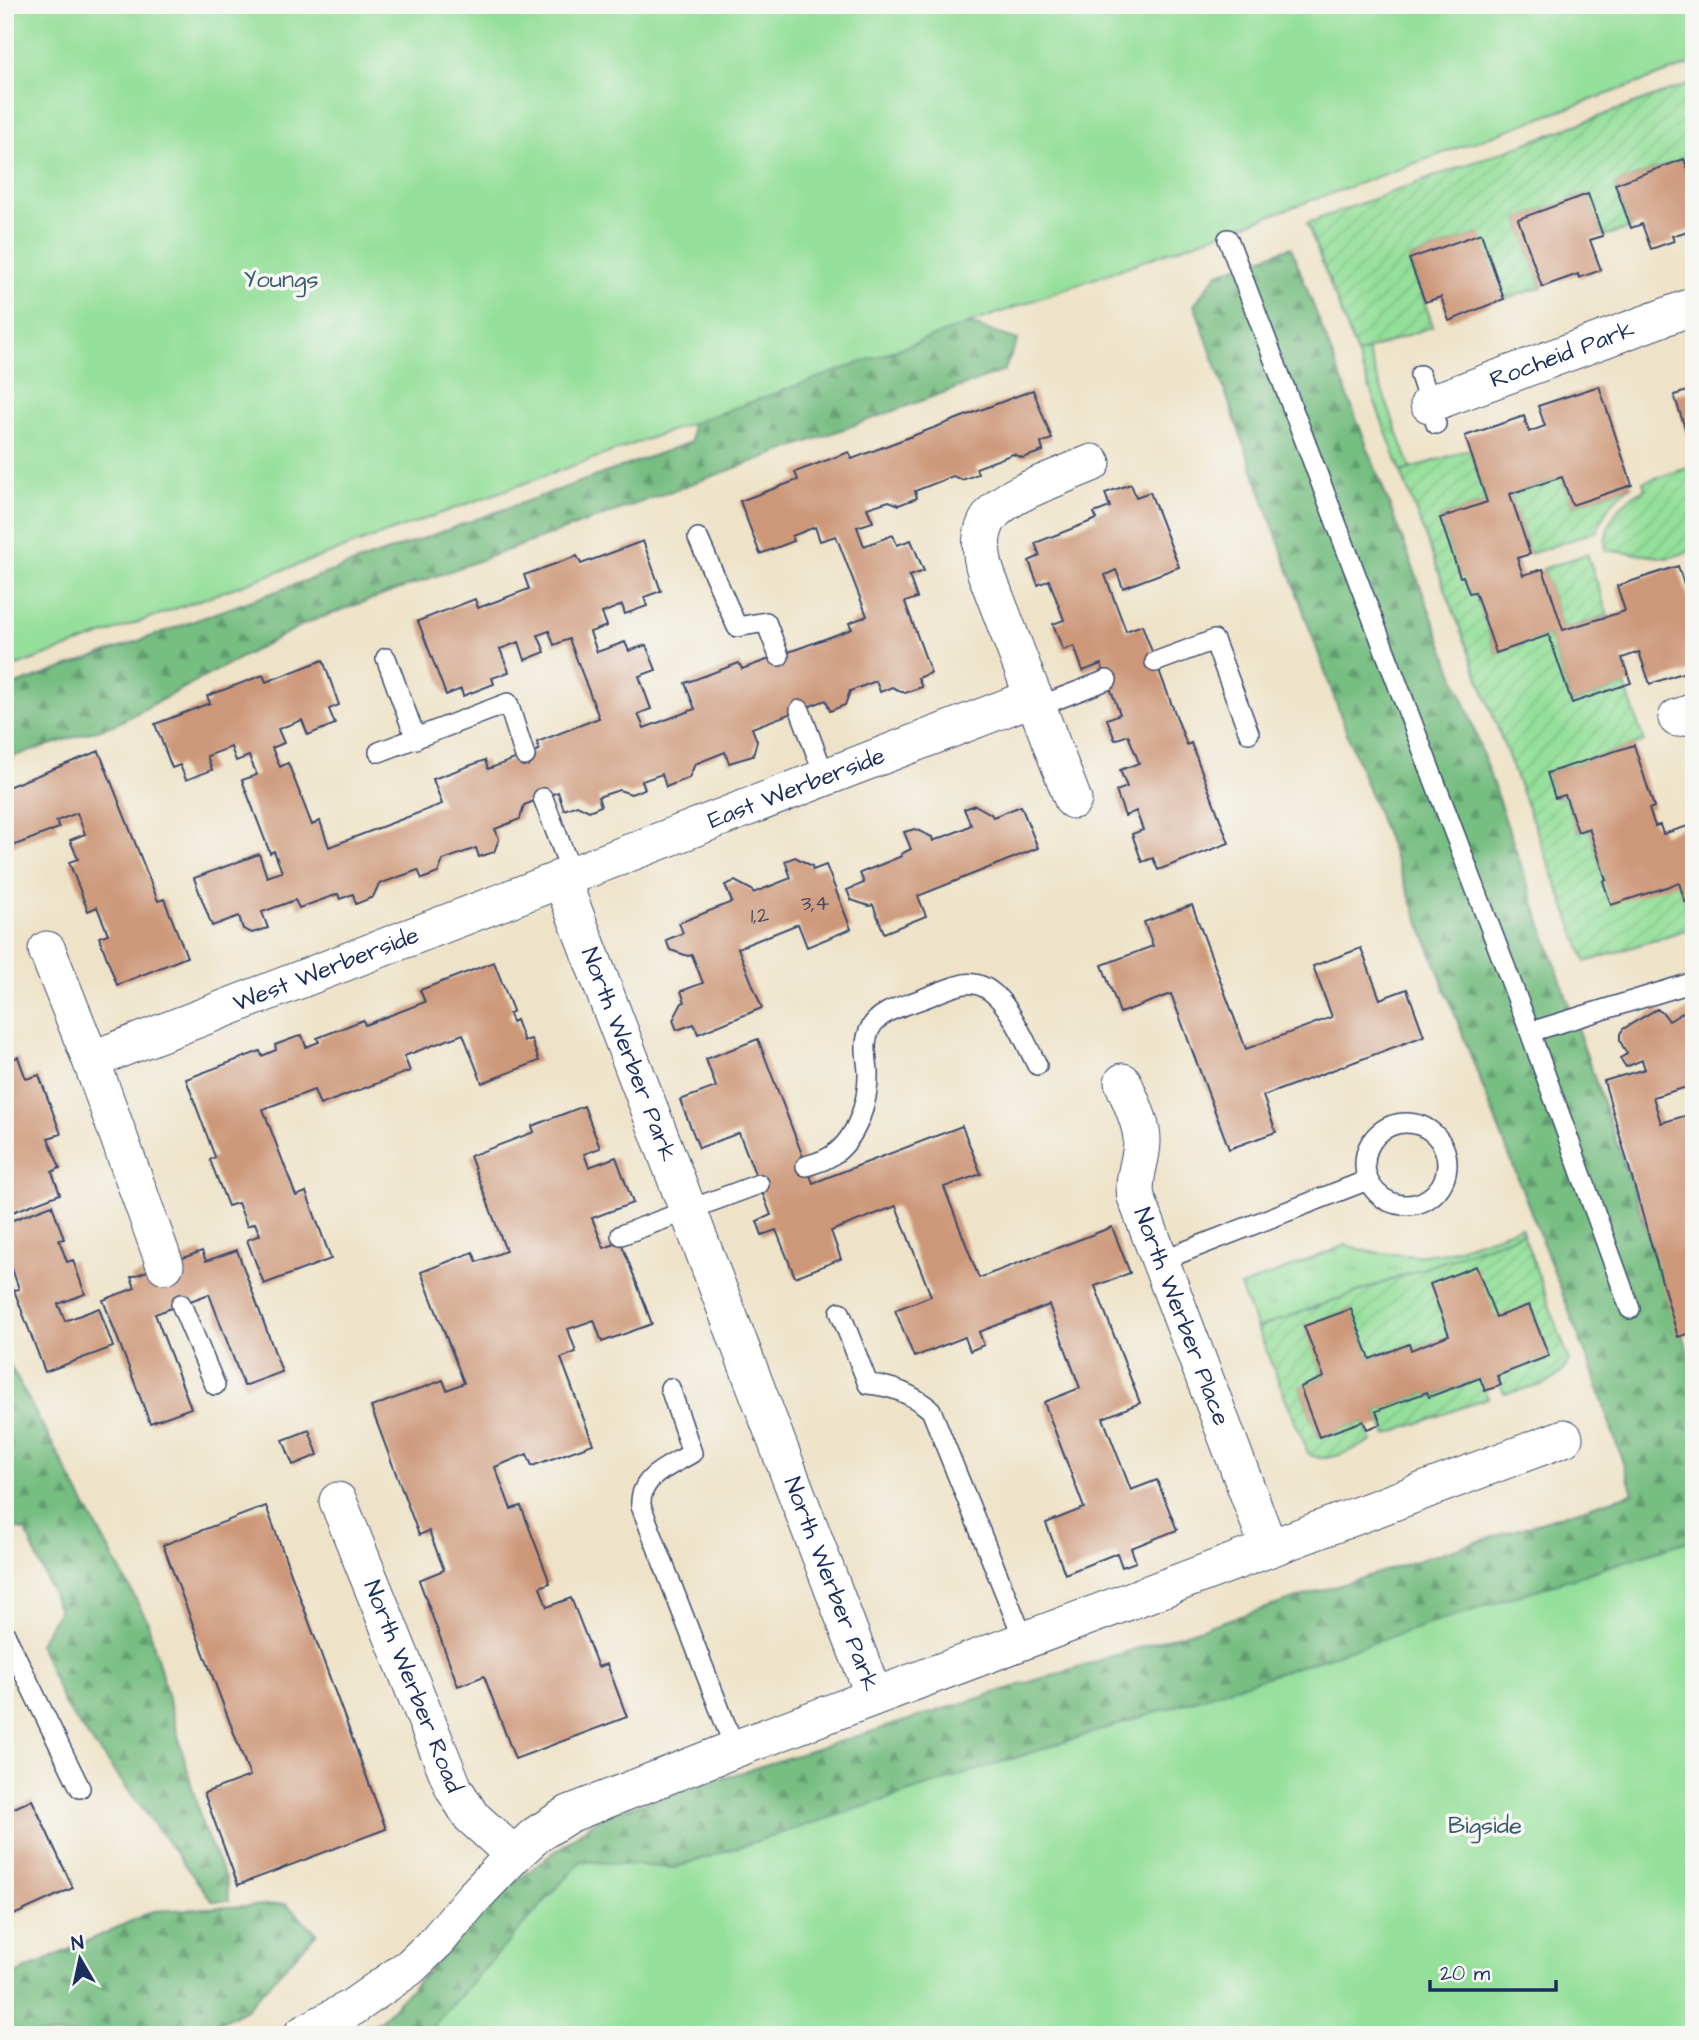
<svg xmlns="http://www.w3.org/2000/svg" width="1699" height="2040" viewBox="0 0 1699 2040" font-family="'Architects Daughter',sans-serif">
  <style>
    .grass { fill: url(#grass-tufts); stroke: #58877c; stroke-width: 2 }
    .forest { fill: url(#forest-firs); stroke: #497670; stroke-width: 2 }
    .park { fill: #94df9a; stroke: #58877c; stroke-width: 2 }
    .garden { fill: url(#garden-furrows); stroke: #58877c; stroke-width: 2 }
    .building { fill: #cd9879 }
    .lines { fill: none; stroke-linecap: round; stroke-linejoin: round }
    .service-casing { stroke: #3b4a6e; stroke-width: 22 }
    .minor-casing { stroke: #3b4a6e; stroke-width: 39 }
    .service { stroke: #fff; stroke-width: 19 }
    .minor { stroke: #fff; stroke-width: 37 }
    .labels { text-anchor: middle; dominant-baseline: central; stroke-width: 7; stroke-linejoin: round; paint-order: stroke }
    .number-label { font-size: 21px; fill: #484965 }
    .park-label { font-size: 24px; fill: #395b6d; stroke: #f6f6f2 }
    .street-label { font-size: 24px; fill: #1b2f5e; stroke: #f6f6f2 }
  </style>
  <defs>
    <pattern id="grass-tufts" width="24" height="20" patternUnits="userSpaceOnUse" patternTransform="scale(1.75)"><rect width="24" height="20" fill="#94df9a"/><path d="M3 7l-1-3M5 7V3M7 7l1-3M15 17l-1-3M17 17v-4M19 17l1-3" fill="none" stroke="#7fc087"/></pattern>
    <pattern id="forest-firs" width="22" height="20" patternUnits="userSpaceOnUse" patternTransform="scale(1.75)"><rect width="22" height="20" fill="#77be82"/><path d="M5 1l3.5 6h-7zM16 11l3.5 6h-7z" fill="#619b6e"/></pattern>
    <pattern id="garden-furrows" width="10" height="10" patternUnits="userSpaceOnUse" patternTransform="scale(1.75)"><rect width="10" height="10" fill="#94df9a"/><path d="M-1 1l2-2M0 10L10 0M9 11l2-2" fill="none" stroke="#7fc087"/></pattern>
  </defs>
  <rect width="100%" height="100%" fill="#f6f6f2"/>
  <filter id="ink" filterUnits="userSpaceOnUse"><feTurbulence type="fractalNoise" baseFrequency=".0143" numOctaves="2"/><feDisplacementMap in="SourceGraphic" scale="14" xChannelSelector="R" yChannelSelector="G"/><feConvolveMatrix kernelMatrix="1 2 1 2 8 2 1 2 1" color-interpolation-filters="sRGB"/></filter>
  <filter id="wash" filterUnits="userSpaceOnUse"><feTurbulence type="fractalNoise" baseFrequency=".00686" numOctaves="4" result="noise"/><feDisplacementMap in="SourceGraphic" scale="28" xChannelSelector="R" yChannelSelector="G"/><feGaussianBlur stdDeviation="1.57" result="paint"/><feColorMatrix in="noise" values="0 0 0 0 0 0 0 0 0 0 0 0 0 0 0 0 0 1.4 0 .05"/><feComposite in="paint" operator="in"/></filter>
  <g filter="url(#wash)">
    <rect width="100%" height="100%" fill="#eee3c8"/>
    <path class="grass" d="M1367 350 1411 469 1401 472 1357 354Z
      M1521 1227 1523 1233 1257 1328 1240 1287 1346 1245 1370 1252 1415 1256 1447 1252Z"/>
    <path class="forest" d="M772 164 885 355 964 322 1018 340 1004 371 306 623 116 724 5 759V689L691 442 695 352Z
      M1291 247 1467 709 1694 1367V1539L674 1868 581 1861 425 2035H354L381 2020 506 1889 602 1816 1633 1493 1594 1376 1349 739 1194 304 1218 273Z
      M5 1356 147 1620 203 1828 226 1880 229 1901H212L65 1706 39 1644 59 1610 26 1531 5 1525Z
      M286 1904 317 1933 246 2009 198 2035H5V1979L153 1911Z"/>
    <path class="park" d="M5 5H1694V63L5 670Z
      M1694 1539V2035H425L581 1861 674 1868Z"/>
    <path class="garden" d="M1694 82V185L1684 159 1615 184 1631 228 1603 236 1587 194 1518 219 1542 287 1504 299 1480 233 1409 259 1433 326 1357 354 1307 223Z
      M1470 449 1487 502 1440 518 1460 576H1463L1475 592 1496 653 1549 635 1572 703 1625 685 1644 742 1547 773 1555 798 1565 795 1578 832 1589 828 1606 880 1603 881 1679 883 1685 902 1694 899V927L1586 962 1401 472Z
      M1694 466V550L1668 558 1605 550C1605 521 1620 501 1645 489L1643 482Z
      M1562 477 1572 505 1632 485C1614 498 1604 510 1597 531L1530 554 1510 495Z
      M1587 554 1608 615 1563 630 1543 569Z
      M1523 1233 1569 1360C1558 1386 1529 1389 1504 1393L1497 1376 1549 1356 1530 1305 1411 1350 1409 1345 1370 1359 1351 1309 1305 1326 1324 1377 1300 1387 1319 1437 1363 1421 1372 1441C1354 1448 1325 1467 1308 1453L1257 1328Z
      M1480 1378 1488 1398 1386 1435 1376 1411 1427 1392 1430 1397Z"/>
    <g id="blocks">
      <path class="building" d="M1684 159 1694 185V229L1672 236 1674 241 1651 249 1642 224 1631 228 1615 184Z
        M1588 194 1603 236 1590 240 1601 270 1579 278 1578 274 1542 287 1518 219Z
        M1481 233 1504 299 1449 321 1441 297 1425 302 1409 259Z
        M1599 386 1632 485 1572 505 1562 477 1510 494 1530 554 1517 558 1523 575 1543 569 1563 630 1625 611 1617 586 1678 566 1694 614V669L1650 684 1639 652 1622 658 1631 683 1572 703 1549 635 1496 653 1475 592 1469 593 1463 576 1460 577 1440 518 1487 502 1465 436 1524 416 1529 432 1545 426 1538 406Z
        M1694 389V452H1693L1674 395Z
        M1033 390 1052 439 1041 443 1043 451 1023 458 1013 454 976 468 978 474 962 480 953 476 915 491 917 498 899 505 889 501 867 508 873 522 857 527 864 546 893 535 897 545 911 540 924 571 909 576 917 598 905 602 931 673 918 678 922 687 905 693 892 687 880 692 876 681 850 691 845 705 830 711 826 700 752 728 757 741 753 756 729 763 725 752 695 764 689 778 666 787 662 774 642 781 645 789 631 794 619 790 598 797 601 806 589 811 577 805 564 810 558 792 524 805 520 819 495 829 499 839 494 852 479 857 476 848 443 860 438 873 422 879 418 870 379 884 373 897 356 904 353 894 340 899 338 894 299 908 295 900 262 912 268 928 252 933 243 929 239 916 212 926 194 878 259 854 267 877 282 872 274 851 270 853 242 780 257 775 249 756 236 761 231 747 207 756 212 770 186 780 180 765 172 768 155 724 210 703 207 696 263 675 266 682 323 660 339 705 329 709 335 724 308 735 302 720 278 729 284 743 272 748 280 767 288 763 312 825 320 821 329 847 442 804 433 779 485 760 488 769 539 750 537 742 599 718 569 639 554 645 549 631 538 635 545 652 525 660 519 642 500 649 509 672 492 678 494 684 463 696 461 689 446 695 418 621 475 599 478 608 529 589 524 575 577 556 581 564 643 541 661 591 644 597 647 606 625 614 622 605 602 613 607 626 590 632 597 652 625 642 629 651 646 645 656 670 639 676 651 709 638 714 644 728 695 709 685 683 739 663 742 669 852 629 849 623 867 616 836 536 820 541 815 527 792 536 794 541 760 554 740 501 798 480 795 472 849 452 852 459Z
        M1131 484 1136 497 1150 492 1179 567 1123 588 1116 570 1105 575 1126 631 1142 625 1187 745 1191 743 1229 843 1158 870 1153 858 1142 862 1132 834 1143 830 1136 811 1125 816 1116 791 1127 787 1120 770 1139 763 1128 735 1115 740 1107 719 1120 714 1101 664 1083 671 1074 646 1063 650 1053 624 1064 620 1049 580 1038 585 1029 561 1040 556 1035 543 1097 519 1094 513 1110 507 1105 493Z
        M1634 745 1654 807 1649 809 1655 826 1660 825 1663 834 1694 824V899L1685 902 1679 883 1611 905 1603 881 1606 880 1589 828 1578 832 1565 795 1555 798 1547 773Z
        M99 751 158 901 164 899 187 957 117 985 99 937 108 934 97 907 88 911 69 862 78 859 70 840 85 834 77 813 56 821 59 828 5 849V788Z
        M975 805 991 814 993 817 1021 806 1038 848 918 896 926 916 884 933 873 905 869 906 851 900 847 890 864 883 860 873 902 856 901 854 911 849 904 832 915 829 932 837 933 841 961 830 971 825 964 809Z
        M795 857 812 866 813 870 826 865 851 929 807 947 798 924 738 948 762 1008 698 1034 694 1024 677 1030 673 1020 682 1003 685 1002 681 991 703 983 692 955 688 956 670 950 666 940 683 933 679 923 732 902 725 885 735 881 752 890 753 893 791 878 785 861Z
        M1192 905 1246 1049 1332 1017 1313 966 1361 948 1380 999 1407 989 1424 1036 1263 1096 1276 1132 1229 1149 1171 994 1120 1013 1102 965 1153 946 1144 922Z
        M494 962 513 1011 509 1014 512 1022 516 1020 524 1041 531 1039 539 1061 482 1083 463 1034 404 1056 410 1071 320 1105 314 1090 263 1109 296 1196 306 1192 331 1259 264 1284 247 1240 260 1235 257 1228 255 1223 247 1226 238 1203 228 1206 210 1160 215 1157 186 1079 260 1051 262 1056 276 1050 275 1045 302 1035 306 1047 319 1042 317 1038 363 1020 365 1025 425 1002 420 990Z
        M1694 1006V1085L1653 1097 1661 1123 1694 1113V1332L1678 1337 1604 1081 1645 1069 1642 1060 1626 1067 1620 1058 1627 1054 1620 1041V1034L1623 1029 1657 1009 1664 1014 1669 1021Z
        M758 1039 813 1183 962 1126 981 1174 944 1187 979 1278 1112 1227 1130 1273 1095 1286 1140 1403 1103 1418 1131 1490 1157 1480 1177 1530 1131 1548 1136 1562 1122 1567 1117 1553 1065 1574 1046 1523 1084 1508 1044 1402 1080 1388 1049 1305 979 1332 984 1345 970 1351 965 1337 914 1357 895 1310 931 1296 896 1206 831 1231 841 1259 795 1277 776 1230 762 1235 757 1221 771 1215 739 1133 699 1148 680 1100 716 1087 706 1059Z
        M6 1048 10 1060 18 1057 26 1079 39 1075 61 1134 48 1138 60 1168 52 1172 60 1194 5 1215V1171L13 1168 5 1147Z
        M584 1106 600 1148 584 1154 589 1167 616 1157 633 1203 592 1218 604 1248 621 1242 652 1324 602 1342 594 1320 568 1329 576 1352 561 1358 593 1444 532 1466 527 1454 495 1467 511 1509 521 1506 550 1583 540 1587 547 1607 571 1598 598 1667 607 1664 627 1717 515 1759 484 1676 458 1686 419 1580 444 1570 429 1531 419 1535 371 1407 443 1380 447 1390 464 1383 421 1272 473 1252 477 1262 506 1251 470 1156 534 1132 532 1126Z
        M52 1205 64 1239 59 1240 67 1262 73 1260 85 1294 58 1304 65 1321 99 1308 113 1347 45 1372 14 1290 19 1289 9 1260 5 1262V1223Z
        M237 1250 282 1372 244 1386 209 1294 155 1314 191 1408 150 1423 103 1300 135 1288 131 1277 202 1251 206 1261Z
        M1476 1266 1496 1317 1529 1305 1549 1356 1497 1376 1501 1385 1485 1391 1480 1378 1429 1397 1427 1392 1376 1411 1381 1424 1367 1429 1363 1421 1319 1437 1300 1387 1324 1377 1304 1326 1351 1309 1370 1359 1409 1344 1411 1350 1449 1335 1430 1284Z
        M309 1430 318 1455 293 1465 283 1440Z
        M266 1506 386 1829 238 1885 204 1793 250 1776 163 1545Z
        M32 1800 73 1888 5 1919V1812Z"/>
    </g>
  </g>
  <g filter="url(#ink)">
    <use href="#blocks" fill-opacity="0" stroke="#3b4a6e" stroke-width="2"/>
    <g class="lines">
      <defs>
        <path id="service" d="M1228 239 1530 1032
          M1420 375 1436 424
          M698 538 737 627 766 622 779 656
          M386 658 416 739
          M1155 662 1214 640 1249 733
          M1037 707 1107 680
          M800 710 825 777
          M379 752 508 703 525 756
          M543 798 572 874
          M1365 1164a41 41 0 1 1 82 0a41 41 0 1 1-82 0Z
          M806 1166C815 1163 824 1161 831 1156 857 1140 869 1100 868 1071 867 1057 863 1043 870 1029 879 1011 901 1007 919 1000 934 995 949 987 964 984 1002 978 1023 1039 1037 1065
          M621 1235 759 1184
          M1160 1261 1368 1180
          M181 1304 215 1385
          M1630 1309 1530 1032 1694 982
          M840 1312 868 1384C893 1386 912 1394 931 1410L1024 1640
          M670 1388 692 1453C669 1467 639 1476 641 1506L735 1749
          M5 1634 80 1788"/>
        <g id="minor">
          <path id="s1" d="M1429 404 1694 306"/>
          <path d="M1677 718 1694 712"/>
          <path d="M1073 800 986 573C970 520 996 503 1041 484 1058 477 1075 470 1092 463"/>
          <path id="s2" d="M561 878 874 1696"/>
          <path d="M47 950 91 1060 165 1265"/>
          <path id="s3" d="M91 1060 1034 697"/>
          <path id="s4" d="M1123 1082C1130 1100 1142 1122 1142 1141 1142 1161 1132 1177 1136 1197L1269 1548"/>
          <path id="s5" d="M338 1501 454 1789 471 1816 514 1855"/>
          <path d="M302 2035 353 2007 410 1967 437 1941 473 1898 514 1855 536 1835 569 1814 735 1749 1564 1438"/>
        </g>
      </defs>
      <use href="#service" class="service-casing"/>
      <use href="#minor" class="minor-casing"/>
      <use href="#service" class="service"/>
      <use href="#minor" class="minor"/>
    </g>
  </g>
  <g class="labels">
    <g class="number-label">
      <text x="815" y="903">3,4</text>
      <text x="760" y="915">1,2</text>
    </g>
    <g class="park-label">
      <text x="281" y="280">Youngs</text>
      <text x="1485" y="1826">Bigside</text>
    </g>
    <g class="street-label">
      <text stroke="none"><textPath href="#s1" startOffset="142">Rocheid Park</textPath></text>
      <text stroke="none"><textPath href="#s3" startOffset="756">East Werberside</textPath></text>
      <text stroke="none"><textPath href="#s3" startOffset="252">West Werberside</textPath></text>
      <text stroke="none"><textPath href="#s2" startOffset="189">North Werber Park</textPath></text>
      <text stroke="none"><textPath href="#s4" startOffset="247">North Werber Place</textPath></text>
      <text stroke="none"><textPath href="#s2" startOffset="756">North Werber Park</textPath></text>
      <text stroke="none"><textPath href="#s5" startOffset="200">North Werber Road</textPath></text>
    </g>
  </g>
  <rect width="1699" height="2040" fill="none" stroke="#f6f6f2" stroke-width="28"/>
  <g transform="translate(80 1959) rotate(351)" stroke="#f6f6f2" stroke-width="5" paint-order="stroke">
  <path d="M0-5L12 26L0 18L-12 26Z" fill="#1b2f5e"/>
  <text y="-10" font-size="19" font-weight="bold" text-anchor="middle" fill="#1b2f5e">N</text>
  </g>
  <path d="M1430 1980v10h126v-10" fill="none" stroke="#1b2f5e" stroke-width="3.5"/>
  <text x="1440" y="1980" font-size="21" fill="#1b2f5e" stroke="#f6f6f2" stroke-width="5" paint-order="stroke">20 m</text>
</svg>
